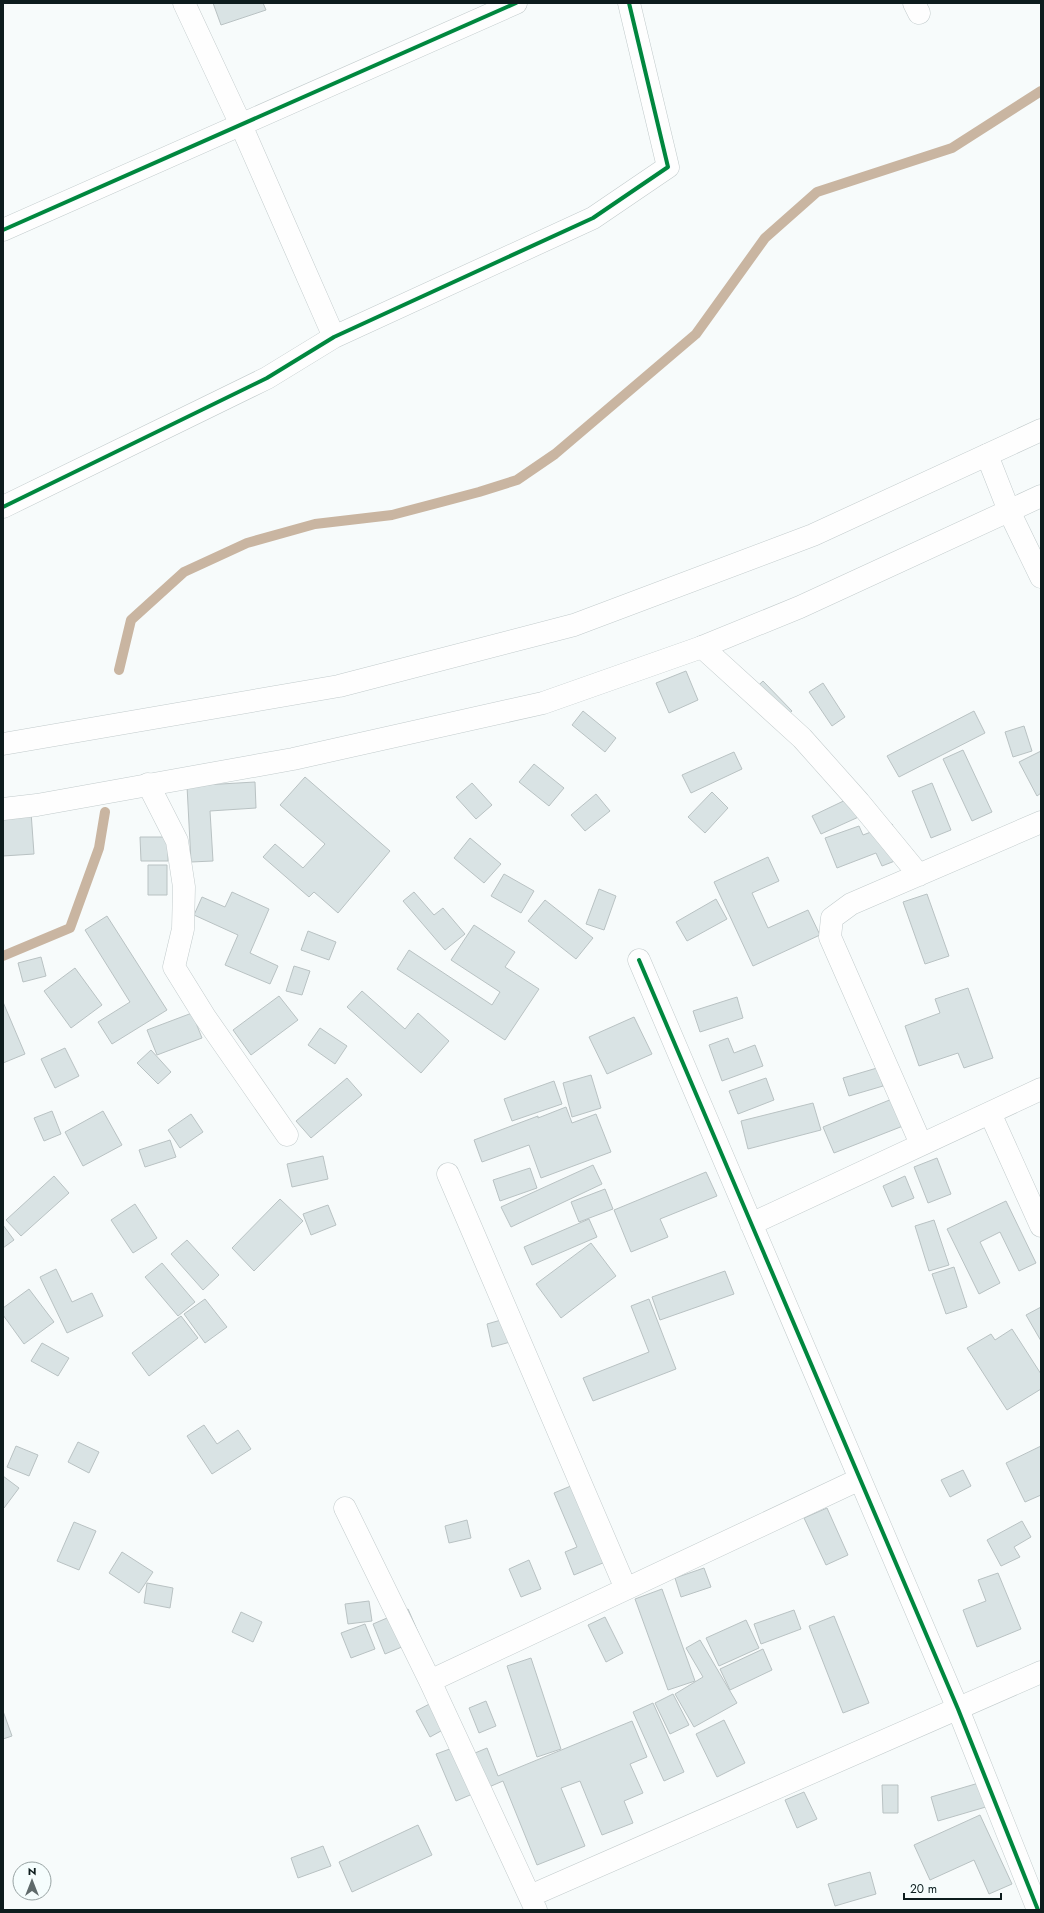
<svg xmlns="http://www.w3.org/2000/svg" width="1044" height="1913" viewBox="0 0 1044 1913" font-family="Jost,sans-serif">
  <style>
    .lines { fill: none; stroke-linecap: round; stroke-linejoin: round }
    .stream { stroke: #c9b5a1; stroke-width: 10 }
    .building { fill: #d9e3e4; stroke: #b9c2c3 }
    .minor-casing { stroke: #c2cbcc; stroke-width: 23 }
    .major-casing { stroke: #c2cbcc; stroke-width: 23 }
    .minor { stroke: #fefefe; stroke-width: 22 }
    .major { stroke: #fefefe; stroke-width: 22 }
    .cycleway-casing { stroke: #f5fdfd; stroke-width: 6 }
    .cycleway { stroke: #00873e; stroke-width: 4 }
  </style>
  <rect width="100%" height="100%" fill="#f7fbfb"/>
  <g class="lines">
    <path class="stream" d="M119 670 131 620 184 572 247 543 315 524 392 515 479 492 517 480 555 454 696 334 765 238 817 192 952 148 1041 91
      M3 956 70 928 99 848 105 812"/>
  </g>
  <path class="building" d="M213 3H263L266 10 221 25Z
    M686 671 698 700 669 713 656 683Z
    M763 681 792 711 775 727 746 697Z
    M823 683 845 717 832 726 809 692Z
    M583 711 616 738 605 752 572 725Z
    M974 711 985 733 899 777 887 756Z
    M1024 726 1032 751 1013 757 1005 732Z
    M963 750 992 812 972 821 943 759Z
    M1041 751V793L1037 796 1019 762Z
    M734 752 742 769 691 793 682 775Z
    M534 764 564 788 549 806 519 782Z
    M305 777 390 851 338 913 314 892 309 897 263 857 275 844 303 868 325 844 280 805Z
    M255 782 256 808 210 811 213 861 191 862 187 786Z
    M472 783 492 805 476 819 456 797Z
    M932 783 951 830 931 838 912 791Z
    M712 792 728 808 705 833 688 817Z
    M596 794 610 811 585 831 571 815Z
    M854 796 863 815 821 834 812 816Z
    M31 812 34 854 3 856V814Z
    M892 824 905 857 882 866 876 853 837 868 825 838 859 826 863 835Z
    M140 837H168V861H141Z
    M470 838 501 864 484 883 454 858Z
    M768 857 779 881 752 893 768 928 808 910 820 935 753 966 714 882Z
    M148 865H167V895H148Z
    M504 874 534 891 521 913 491 896Z
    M599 889 616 896 604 930 586 924Z
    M232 892 269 909 250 953 278 966 270 984 225 965 238 935 194 915 202 897 225 907Z
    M414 892 434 915 443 908 465 934 445 950 403 901Z
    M927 894 949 956 925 964 903 902Z
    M716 899 727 919 687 941 676 922Z
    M545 900 593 938 576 959 528 921Z
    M107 916 167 1010 112 1044 98 1022 130 1002 85 930Z
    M474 925 515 952 505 967 539 989 505 1040 397 969 409 950 492 1005 500 992 451 960Z
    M308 931 336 942 329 960 301 950Z
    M41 957 46 976 23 982 18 963Z
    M294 966 310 971 302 995 286 991Z
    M75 968 102 1005 71 1028 44 991Z
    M968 988 993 1058 964 1068 958 1053 919 1066 905 1026 940 1013 935 999Z
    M362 991 405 1029 418 1013 449 1041 421 1073 347 1007Z
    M279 996 298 1020 251 1055 233 1030Z
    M737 997 743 1018 700 1032 693 1011Z
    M3 1002 25 1054 3 1063Z
    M192 1013 202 1038 157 1055 147 1030Z
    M634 1017 652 1054 607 1074 589 1037Z
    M320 1028 347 1046 335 1064 308 1045Z
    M728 1038 734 1053 755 1045 763 1066 722 1081 709 1045Z
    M65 1048 79 1076 55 1088 41 1059Z
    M151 1050 171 1072 158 1084 137 1063Z
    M877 1068 883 1086 849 1096 843 1078Z
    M591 1075 601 1108 572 1117 563 1083Z
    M347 1078 362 1095 311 1138 296 1121Z
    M766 1078 774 1100 738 1114 729 1091Z
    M554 1081 562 1104 512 1121 504 1099Z
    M892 1099 903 1126 834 1153 823 1127Z
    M813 1103 821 1130 748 1149 741 1121Z
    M566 1107 572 1123 596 1114 611 1152 541 1178 529 1145 482 1162 474 1140 538 1116V1118Z
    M52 1111 61 1134 44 1141 34 1118Z
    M103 1111 122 1145 83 1166 65 1132Z
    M191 1114 203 1132 180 1148 168 1130Z
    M170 1140 176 1157 145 1167 139 1150Z
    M323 1156 328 1179 292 1187 287 1164Z
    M937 1158 951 1194 928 1203 914 1167Z
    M593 1165 602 1184 511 1227 501 1207Z
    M530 1168 537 1188 500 1201 493 1180Z
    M706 1172 717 1196 660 1219 668 1237 631 1252 614 1210Z
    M54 1176 69 1193 21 1236 6 1220Z
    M905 1176 914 1198 892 1207 883 1186Z
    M605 1189 613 1209 579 1222 571 1202Z
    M280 1199 303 1221 254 1271 232 1248Z
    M1006 1201 1036 1263 1019 1271 1000 1232 980 1242 1000 1283 979 1294 947 1229Z
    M135 1204 157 1238 133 1253 111 1220Z
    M328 1205 336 1225 311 1235 303 1214Z
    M589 1219 597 1237 532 1265 524 1247Z
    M934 1220 949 1265 929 1271 915 1226Z
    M3 1225 14 1240 3 1248Z
    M187 1240 219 1275 203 1290 171 1254Z
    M591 1243 616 1276 561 1318 536 1284Z
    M162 1263 195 1302 178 1316 145 1277Z
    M954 1267 967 1307 946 1314 932 1274Z
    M56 1269 72 1302 92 1293 103 1316 67 1333 40 1277Z
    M725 1271 734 1294 660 1320 652 1297Z
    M29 1289 54 1322 24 1344 3 1315V1308Z
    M205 1299 227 1327 205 1343 184 1314Z
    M649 1299 676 1369 593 1401 583 1378 649 1352 631 1306Z
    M1041 1307V1341L1026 1315Z
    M181 1316 198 1338 149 1376 132 1353Z
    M508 1318 514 1341 492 1347 487 1324Z
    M1012 1329 1041 1374V1389L1007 1410 967 1348 991 1334 995 1340Z
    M42 1343 69 1358 58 1376 31 1361Z
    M204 1425 217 1444 238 1430 251 1449 212 1474 187 1436Z
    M78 1442 99 1452 89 1473 68 1462Z
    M16 1446 38 1455 29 1476 7 1467Z
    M1041 1446V1495L1025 1502 1006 1463Z
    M963 1470 971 1486 950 1497 941 1480Z
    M3 1476 19 1488 4 1508 3 1507Z
    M578 1483 610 1560 574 1575 565 1552 577 1547 554 1493Z
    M827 1508 848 1555 826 1565 804 1518Z
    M467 1520 471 1538 449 1543 445 1526Z
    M1022 1521 1031 1537 1014 1547 1020 1557 1001 1566 987 1540Z
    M74 1522 96 1531 79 1570 57 1561Z
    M122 1552 153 1572 139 1593 109 1573Z
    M529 1560 541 1589 521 1597 509 1569Z
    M704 1568 711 1587 681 1597 675 1578Z
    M998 1573 1021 1629 977 1647 963 1610 986 1601 978 1580Z
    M147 1583 173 1588 170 1608 144 1603Z
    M662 1589 695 1681 668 1690 635 1599Z
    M369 1601 372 1621 348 1624 345 1604Z
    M408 1609 421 1639 385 1654 373 1624Z
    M794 1610 801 1629 761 1644 754 1624Z
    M241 1612 262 1622 253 1642 232 1632Z
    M834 1616 869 1703 843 1713 809 1626Z
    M605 1617 623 1653 606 1662 588 1625Z
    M746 1620 759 1648 719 1666 706 1638Z
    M365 1624 375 1649 351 1658 341 1633Z
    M700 1640 737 1703 694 1727 675 1694 703 1677 686 1648Z
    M763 1649 772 1670 730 1690 720 1669Z
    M531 1658 561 1749 537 1757 507 1666Z
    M673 1694 689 1725 670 1734 655 1703Z
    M437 1700 450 1726 430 1737 416 1711Z
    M486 1701 496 1726 479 1733 469 1708Z
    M653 1703 684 1772 664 1781 633 1712Z
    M3 1711 12 1736 3 1739Z
    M724 1720 745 1763 717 1777 696 1734Z
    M632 1721 647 1757 630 1764 643 1793 624 1801 633 1823 602 1835 580 1781 561 1788 585 1846 537 1865 503 1781 456 1801 436 1754 458 1746 463 1758 487 1748 498 1776Z
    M989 1780 996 1804 938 1821 931 1797Z
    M882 1785H898V1813H883Z
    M804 1792 817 1819 797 1828 785 1800Z
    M980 1815 1012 1884 989 1894 974 1860 930 1880 914 1845Z
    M418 1825 432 1855 352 1892 339 1862Z
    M323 1846 331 1866 298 1878 291 1858Z
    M870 1872 876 1894 835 1906 828 1884Z"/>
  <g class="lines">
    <defs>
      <path id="minor" d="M184 3 241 125 334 337
        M914 3 919 13
        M3 230 516 3
        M987 455 1009 511 1041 577
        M3 507 267 378 334 337 593 218 668 167 629 3
        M702 647 802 738 859 802 919 875
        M148 784 177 841 184 887 183 929 174 967 205 1017 287 1135
        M639 960 958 1709 1038 1910
        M990 1113 1041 1226
        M921 1144 830 937 832 918 851 904 1041 822
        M448 1174 626 1589
        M751 1224 1041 1089
        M345 1508 430 1681 536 1910
        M430 1681 860 1479
        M530 1896 1041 1672"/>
      <path id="major" d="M3 744 339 686 574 625 813 535 1041 430
        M3 809 37 805 293 759 543 703 702 647 800 607 1041 496"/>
    </defs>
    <use href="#minor" class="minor-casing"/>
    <use href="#major" class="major-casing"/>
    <use href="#minor" class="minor"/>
    <use href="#major" class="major"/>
    <defs>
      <path id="cycleway" d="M3 230 516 3
        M3 507 267 378 334 337 593 218 668 167 629 3
        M639 960 958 1709 1038 1910"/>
    </defs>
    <use href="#cycleway" class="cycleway-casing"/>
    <use href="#cycleway" class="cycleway"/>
  </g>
  <rect width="1044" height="1913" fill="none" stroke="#0d1c1d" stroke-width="8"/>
  <g transform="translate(32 1881)"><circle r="19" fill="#f5fdfd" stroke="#98a3a3"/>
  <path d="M0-3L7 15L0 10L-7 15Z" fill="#5f6a6b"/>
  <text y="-6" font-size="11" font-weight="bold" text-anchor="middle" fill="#0d1c1d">N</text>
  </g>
  <path d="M904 1893v6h97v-6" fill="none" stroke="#0d1c1d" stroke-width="2"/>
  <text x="910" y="1893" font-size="12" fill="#0d1c1d" stroke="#f5fdfd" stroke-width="3" paint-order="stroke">20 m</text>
</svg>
